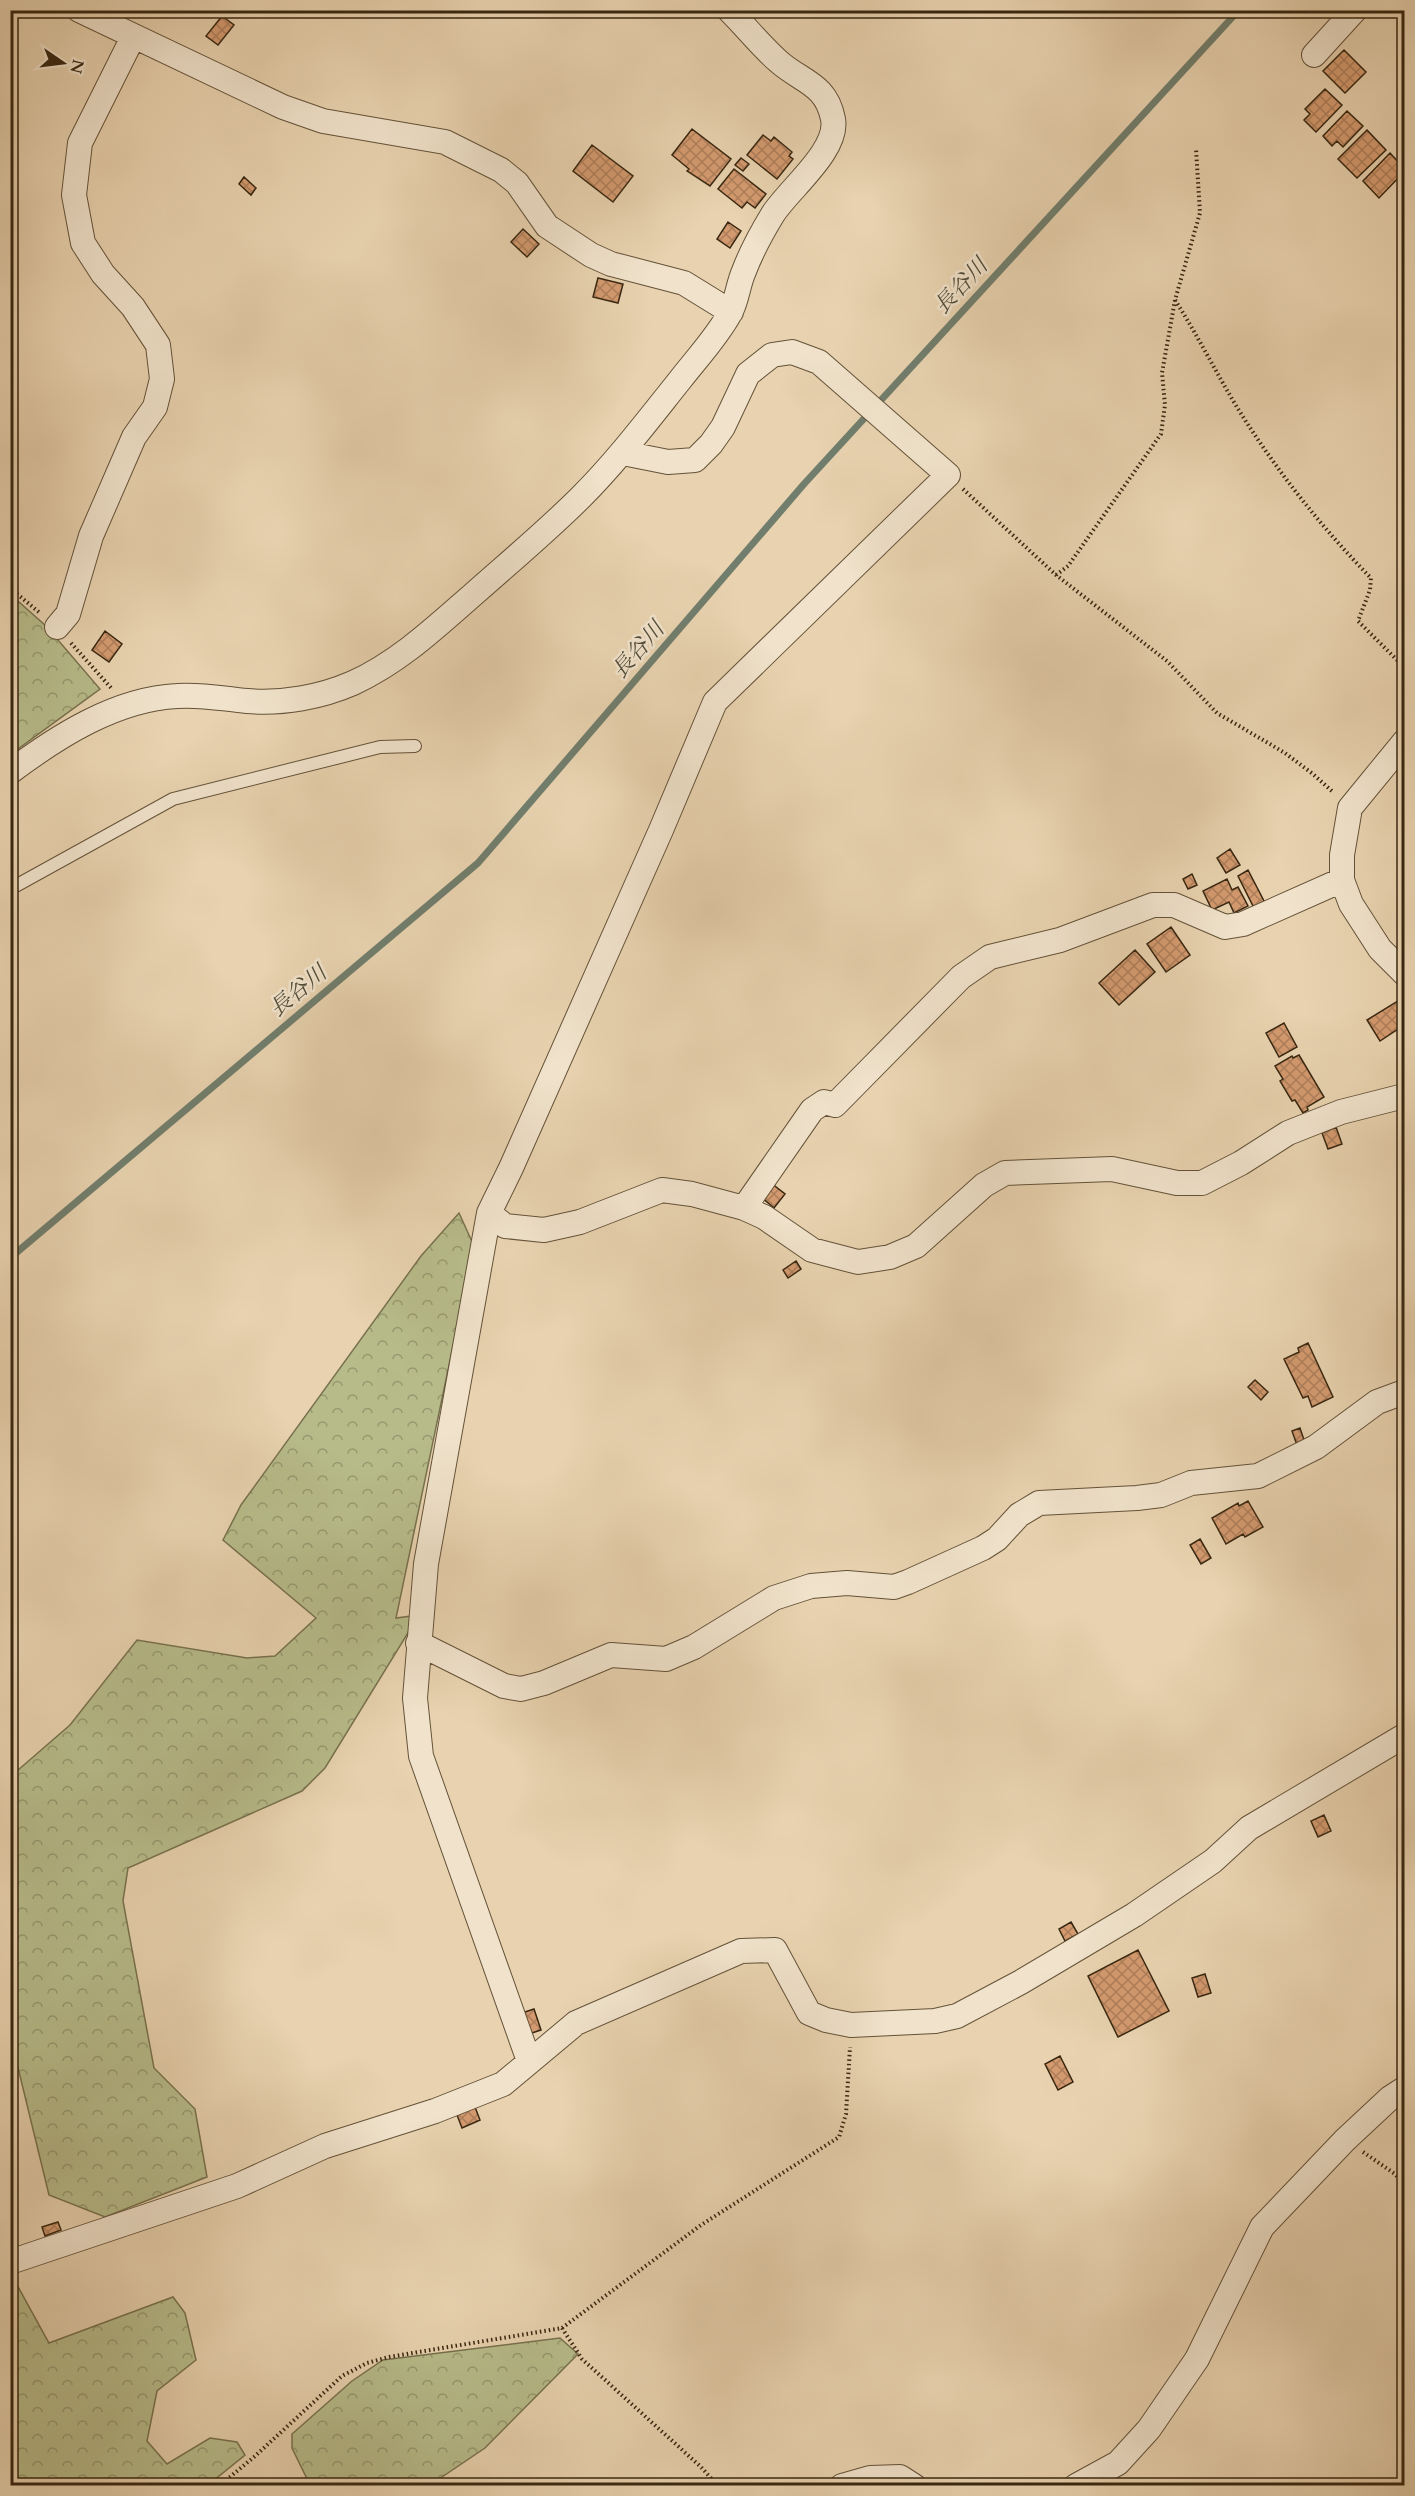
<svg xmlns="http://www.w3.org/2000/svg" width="1415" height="2496" viewBox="0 0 1415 2496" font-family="Cardo,'Noto Serif JP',serif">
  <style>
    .forest { fill: url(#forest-crowns); stroke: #78714e; stroke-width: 1.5 }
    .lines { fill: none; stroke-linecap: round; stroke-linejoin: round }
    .stream { stroke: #717e6d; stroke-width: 7 }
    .building { fill: url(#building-cross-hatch); stroke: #382711; stroke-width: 1.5 }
    .service-casing { stroke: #645238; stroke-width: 14 }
    .minor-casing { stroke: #645238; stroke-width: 26 }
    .path { stroke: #382711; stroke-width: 4; stroke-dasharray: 1.5 3; stroke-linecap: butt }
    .service { stroke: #f0e2cb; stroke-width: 12 }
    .minor { stroke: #f0e2cb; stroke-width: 24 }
    .labels { text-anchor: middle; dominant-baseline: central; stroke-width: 5; stroke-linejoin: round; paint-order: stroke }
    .water-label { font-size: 22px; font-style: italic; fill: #504b37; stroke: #f0e2cb }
  </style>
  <defs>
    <pattern id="forest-crowns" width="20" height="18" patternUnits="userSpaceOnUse" patternTransform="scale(1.5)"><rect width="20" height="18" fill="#b7bb8a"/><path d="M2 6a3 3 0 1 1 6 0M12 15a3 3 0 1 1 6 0" fill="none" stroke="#96986f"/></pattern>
    <pattern id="building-cross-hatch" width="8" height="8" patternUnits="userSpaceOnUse" patternTransform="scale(1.5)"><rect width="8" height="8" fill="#d49a6f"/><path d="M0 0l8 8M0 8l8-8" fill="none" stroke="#ad7e5a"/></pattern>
  </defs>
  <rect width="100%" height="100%" fill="#e8d2af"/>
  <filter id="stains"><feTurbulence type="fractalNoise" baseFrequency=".00333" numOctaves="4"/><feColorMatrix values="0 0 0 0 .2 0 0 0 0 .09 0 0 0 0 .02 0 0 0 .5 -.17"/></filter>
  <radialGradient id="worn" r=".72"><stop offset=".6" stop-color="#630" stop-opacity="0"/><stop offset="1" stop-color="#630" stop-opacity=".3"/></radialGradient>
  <path class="forest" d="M10 594 46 626 100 689 11 754Z
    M459 1213 474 1246 396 1618 419 1615 325 1768 302 1791 128 1868 123 1901 154 2068 195 2109 207 2177 105 2217 49 2195 11 2039 10 1777 70 1725 137 1640 247 1658 275 1656 316 1618 223 1540 241 1505 421 1256Z
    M11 2274 49 2343 173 2297 185 2313 196 2360 157 2391 147 2441 167 2464 210 2438 237 2442 245 2455 208 2485H11Z
    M560 2338 578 2354 485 2448 430 2485H310L292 2448V2434L352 2381 383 2360Z"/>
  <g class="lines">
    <path class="stream" d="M10 1258 478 863 804 484 1239 10"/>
  </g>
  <path class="building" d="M222 16 234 25 218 45 206 36Z
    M1344 50 1366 72 1345 93 1323 71Z
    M1325 89 1342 105 1316 132 1304 120 1310 114 1305 109Z
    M1347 111 1363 126 1343 147 1337 141 1332 146 1323 136Z
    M692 129 731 159 710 186 687 171 689 169 672 155Z
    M1367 130 1386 150 1357 178 1338 159Z
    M763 135 771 141 774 137 792 152 789 156 793 159 777 179 747 155Z
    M592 145 633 176 613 202 573 171Z
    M1390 153 1404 168V172L1379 198 1363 181Z
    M741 158 749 164 743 171 735 165Z
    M734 169 766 194 755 208 747 202 742 208 718 189Z
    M244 177 256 188 251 195 239 184Z
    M728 222 741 231 730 248 717 239Z
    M523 229 539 244 527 257 511 242Z
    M598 278 623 284 618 303 593 297Z
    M105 631 122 644 109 662 92 650Z
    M1230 849 1240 865 1226 873 1217 858Z
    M1248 870 1265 903 1254 908 1238 876Z
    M1192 874 1197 885 1188 889 1183 879Z
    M1227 879 1232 890 1238 887 1248 906 1234 913 1229 902 1212 910 1203 891Z
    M1171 927 1190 955 1166 972 1147 944Z
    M1135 950 1155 972 1119 1005 1099 983Z
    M1401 999 1404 1006V1025L1380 1041 1367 1020Z
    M1284 1023 1297 1047 1279 1057 1266 1033Z
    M1299 1055 1324 1097 1307 1107 1308 1110 1303 1113 1295 1100 1292 1101 1280 1081 1283 1079 1275 1066 1292 1056 1293 1058Z
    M1336 1127 1342 1144 1328 1149 1322 1133Z
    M771 1183 785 1194 774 1208 760 1196Z
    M796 1261 801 1269 788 1278 783 1270Z
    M1308 1343 1333 1397 1312 1407 1308 1396 1303 1398 1284 1359 1299 1352 1298 1348Z
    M1255 1380 1268 1392 1261 1400 1248 1387Z
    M1300 1428 1305 1443 1297 1445 1292 1431Z
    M1248 1501 1263 1527 1245 1537 1243 1534 1226 1544 1212 1518 1238 1503 1239 1506Z
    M1200 1539 1211 1558 1201 1564 1190 1545Z
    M1324 1815 1331 1831 1318 1837 1311 1821Z
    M1071 1922 1078 1934 1065 1941 1059 1929Z
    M1138 1950 1169 2011 1118 2037 1088 1976Z
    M1205 1974 1211 1993 1198 1997 1192 1978Z
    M534 2009 541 2030 529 2034 522 2013Z
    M1060 2056 1073 2082 1058 2090 1045 2064Z
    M475 2107 480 2120 462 2128 457 2115Z
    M58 2222 61 2230 45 2236 42 2227Z"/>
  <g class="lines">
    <defs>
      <path id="service" d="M10 889 173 799 380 747 415 746"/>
      <path id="minor" d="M79 10 283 107 323 121 445 142 501 170 517 183 547 226 591 255 611 264 684 283 731 312
        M1314 55 1355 10
        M623 453 668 462 695 460 711 444 723 427 748 374 772 355 792 352 819 362 948 475 715 702 661 830 511 1168 489 1213 505 1226 544 1230 580 1222 662 1190 692 1194 744 1208 764 1217 812 1250 858 1262 890 1257 916 1246 984 1185 1005 1173 1112 1169 1177 1183H1202L1241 1163 1288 1133 1341 1112 1404 1096
        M57 627 68 614 91 536 134 437 155 407 162 379 158 345 133 307 103 274 83 243 74 195 80 143 133 37
        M1404 742 1350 808 1342 855V880L1351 904 1380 949 1404 973
        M10 772C58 736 116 699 177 696 201 694 224 699 247 701 283 704 321 697 353 683 401 661 438 625 476 592 511 561 548 530 581 497 617 461 648 420 680 380 697 358 717 337 730 313 737 301 738 284 744 271 752 250 762 232 773 214 789 189 839 150 833 119 826 83 801 82 778 61 761 46 746 27 729 10
        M744 1208 812 1110 824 1102 835 1105 961 977 990 957 1060 940 1153 905H1174L1225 927 1243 924 1342 880
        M489 1213 426 1564 415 1698 421 1756 529 2061
        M418 1643 504 1686 521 1689 544 1683 611 1655 666 1659 694 1647 774 1598 811 1586 847 1583 894 1587 908 1582 983 1548 997 1539 1019 1515 1039 1503 1137 1498 1161 1495 1191 1483 1258 1476 1316 1447 1377 1402 1404 1392
        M10 2262 237 2186 325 2146 435 2111 503 2084 576 2023 741 1951 775 1950 809 2013 826 2020 851 2025 935 2021 957 2016 1021 1982 1134 1915 1213 1861 1249 1828 1404 1736
        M842 2486 870 2478 900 2477 914 2486
        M1076 2486 1118 2463 1149 2429 1197 2359 1262 2227 1345 2140 1390 2098 1404 2089"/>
    </defs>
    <use href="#service" class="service-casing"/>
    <use href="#minor" class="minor-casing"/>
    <path class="path" d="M1175 300C1200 339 1220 381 1245 420 1281 476 1324 530 1371 578L1370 590 1358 621 1404 667
      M963 489 1056 575 1167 661 1217 713 1285 753 1313 774 1334 793
      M1056 575 1068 566 1161 434 1165 405 1162 373 1175 300 1200 213 1196 149
      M10 588 40 613
      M71 643 112 689
      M1363 2152 1395 2174 1404 2184
      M562 2328 582 2359 701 2467 718 2486
      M219 2486 254 2457 342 2376 367 2363 389 2357 562 2328 701 2225 839 2137 846 2114 850 2047"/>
    <use href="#service" class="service"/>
    <use href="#minor" class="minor"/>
  </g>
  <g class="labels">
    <g class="water-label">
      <text transform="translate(961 286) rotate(-47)">長谷川</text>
      <text transform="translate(638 650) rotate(-49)">長谷川</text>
      <text transform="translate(298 991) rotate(-40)">長谷川</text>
    </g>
  </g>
  <rect width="1415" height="2496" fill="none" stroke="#e8d2af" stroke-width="36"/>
  <rect x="12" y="12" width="1391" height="2472" fill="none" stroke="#382711" stroke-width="3"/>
  <rect x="18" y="18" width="1379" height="2460" fill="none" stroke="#382711" stroke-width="1.5"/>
  <g transform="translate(63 63) rotate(104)" stroke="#f0e2cb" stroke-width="4.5" paint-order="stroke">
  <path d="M0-4.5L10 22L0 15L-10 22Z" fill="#382711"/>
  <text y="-9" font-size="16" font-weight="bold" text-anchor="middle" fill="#382711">N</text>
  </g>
  <rect width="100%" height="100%" filter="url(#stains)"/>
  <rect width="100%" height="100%" fill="url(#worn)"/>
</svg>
